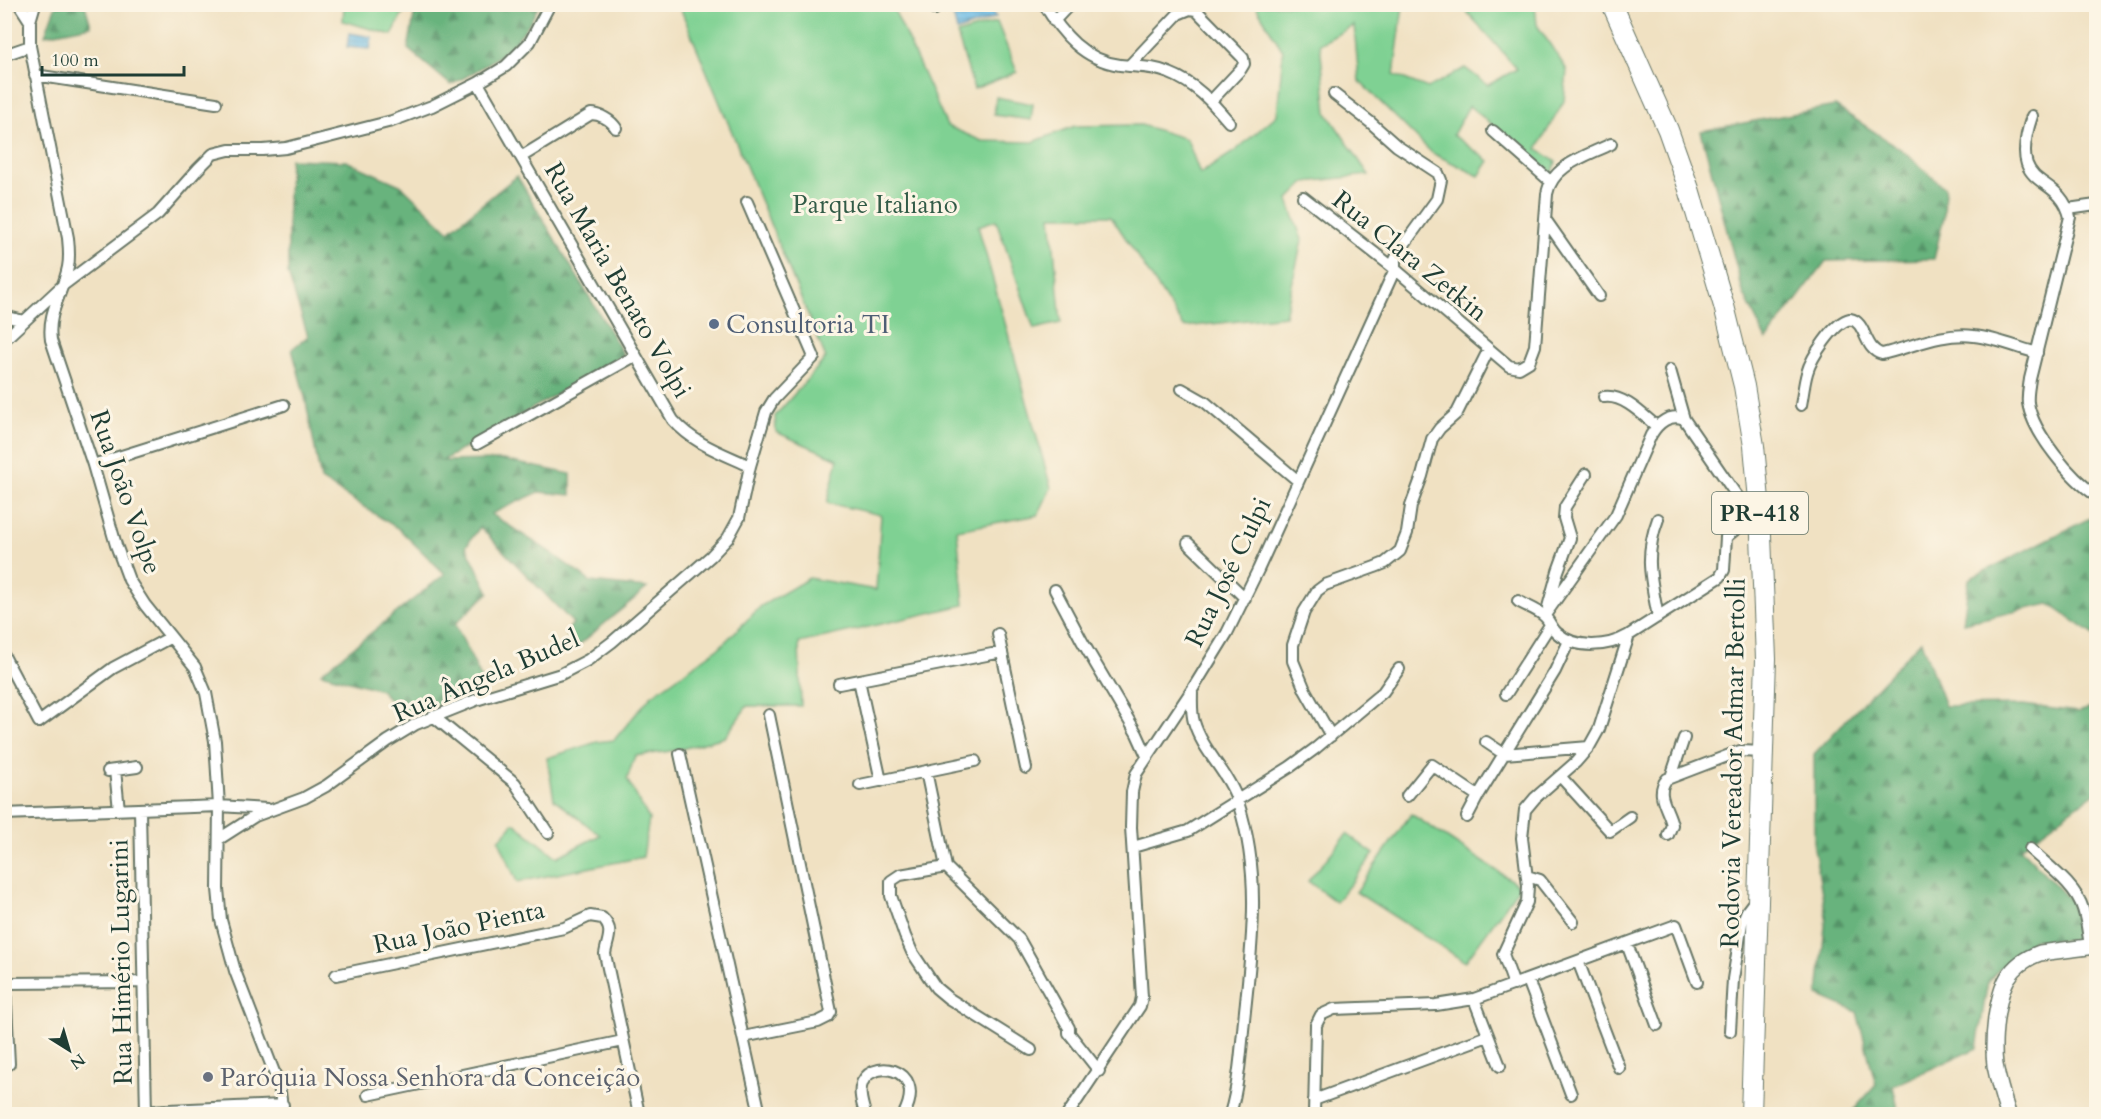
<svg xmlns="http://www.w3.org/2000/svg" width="2101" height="1119" viewBox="0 0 2101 1119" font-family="Cardo,serif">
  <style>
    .forest { fill: url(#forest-firs); stroke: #437858; stroke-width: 1.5 }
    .park { fill: #7fd193; stroke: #4f8764; stroke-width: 1.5 }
    .water { fill: url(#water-rules); stroke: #467c8e; stroke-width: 1.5 }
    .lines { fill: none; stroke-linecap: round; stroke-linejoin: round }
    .street-casing { stroke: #687666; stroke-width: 14 }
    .secondary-casing { stroke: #687666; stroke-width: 18 }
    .highway-casing { stroke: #687666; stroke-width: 22 }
    .street { stroke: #fff; stroke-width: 10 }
    .secondary { stroke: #fff; stroke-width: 15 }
    .highway { stroke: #fff; stroke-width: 20 }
    .service-dot { fill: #5c6f8a; stroke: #fcf5e5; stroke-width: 2 }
    .worship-dot { fill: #6b7280; stroke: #fcf5e5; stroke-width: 2 }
    .labels { text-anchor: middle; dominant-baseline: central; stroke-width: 6; stroke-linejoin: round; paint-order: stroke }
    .shield { fill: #fcf5e5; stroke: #617469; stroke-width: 1.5 }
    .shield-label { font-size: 24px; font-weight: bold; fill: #1f3d34 }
    .park-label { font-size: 26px; fill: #325b47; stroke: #fcf5e5 }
    .street-label { font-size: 26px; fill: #1f3d34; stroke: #fcf5e5 }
    .service-label { font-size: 26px; fill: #4e5e75; stroke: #fcf5e5; text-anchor: start }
    .worship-label { font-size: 26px; fill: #5b616d; stroke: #fcf5e5; text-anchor: start }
  </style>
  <defs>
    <pattern id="forest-firs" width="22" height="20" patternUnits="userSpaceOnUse" patternTransform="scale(1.5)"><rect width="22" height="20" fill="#67b37d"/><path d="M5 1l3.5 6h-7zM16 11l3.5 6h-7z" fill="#549367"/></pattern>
    <pattern id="water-rules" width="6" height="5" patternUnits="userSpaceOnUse" patternTransform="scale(1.5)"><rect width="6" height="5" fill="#6cbce7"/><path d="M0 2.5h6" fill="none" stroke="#589abc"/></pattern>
  </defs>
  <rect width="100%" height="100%" fill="#fcf5e5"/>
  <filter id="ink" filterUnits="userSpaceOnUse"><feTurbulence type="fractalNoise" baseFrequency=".0167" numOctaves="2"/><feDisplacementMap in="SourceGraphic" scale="12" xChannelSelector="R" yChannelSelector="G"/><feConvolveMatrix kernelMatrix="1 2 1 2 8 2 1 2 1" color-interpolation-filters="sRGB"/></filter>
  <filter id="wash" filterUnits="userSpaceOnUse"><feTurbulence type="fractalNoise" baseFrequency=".008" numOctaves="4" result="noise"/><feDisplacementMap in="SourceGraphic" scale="24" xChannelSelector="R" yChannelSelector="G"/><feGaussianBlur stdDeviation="1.35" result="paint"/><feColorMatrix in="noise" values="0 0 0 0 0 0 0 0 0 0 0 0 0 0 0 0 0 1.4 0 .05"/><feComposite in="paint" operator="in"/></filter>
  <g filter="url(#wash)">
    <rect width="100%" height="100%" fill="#f0e1c2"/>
    <path class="forest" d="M56 5H85L91 26 45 35Z
      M411 5 539 4V5C520 48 491 63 451 85L408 49 416 6Z
      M1835 106 1902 150 1945 188 1944 216 1934 259 1826 261 1766 340 1743 292 1701 131Z
      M290 159 346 161 402 186 449 231 517 176 624 355 442 461 503 460 571 474V495L539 492 491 514 553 554 591 582 647 588 574 649 566 633 573 623 480 527 466 546 489 592 455 624 484 684 405 719 381 690 321 673 445 574 399 529 321 480 305 397 292 349 308 336 288 274V199Z
      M2096 515V636L2049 604 1963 623 1969 579Z
      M1921 641 1945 706 2023 705 2077 712 2096 707V792L2020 848 2071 901 2080 940H2033L2007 961 1988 981 1977 1048 1893 1086 1899 1114H1850L1876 1085 1857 1012 1818 995 1826 916 1814 848V754Z"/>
    <path class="park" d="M1398 4 1403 6 1394 75 1428 88 1465 68 1488 85 1517 69 1461 5H1535L1537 25 1567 70 1564 101 1537 149 1556 162 1552 173 1469 106 1453 135 1489 161 1479 176 1432 153 1359 81 1354 25 1320 44 1327 113 1369 175 1306 182 1288 200 1302 240 1285 316 1184 327 1111 216H1051L1061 323 1034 329 996 220 978 226 1051 488 1038 515 957 530 964 605 799 643 801 706H747L725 737 678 750 635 756 627 779 649 819 643 857 517 882 499 840 514 823 557 857 600 835 554 799 547 758 597 742 614 740 651 696 720 647 761 606 809 578 876 590 881 515 827 503 838 459 776 432 775 416 826 358 679 5H892L947 126 982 141 1033 142 1075 126 1141 125 1187 139 1200 174 1235 151 1277 115 1283 51 1255 5Z
      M344 5V4L407 5 392 35 343 21Z
      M997 22 1017 72 974 89 957 34Z
      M996 97 1033 104 1031 120 994 115Z
      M1411 814 1520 886 1465 962 1356 892Z
      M1347 834 1374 854 1336 902 1308 881Z"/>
    <path class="water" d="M960 5H990L996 17 957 31 951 7Z
      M349 33 372 37 370 49 347 47Z"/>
  </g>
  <g filter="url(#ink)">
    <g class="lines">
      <defs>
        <path id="street" d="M19 4 30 21
          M35 4 30 21V46L68 238C69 248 70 257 68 267 63 293 47 312 51 340L93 465 116 545 129 580 145 605 195 667 206 693 215 741 219 806 218 889 221 920 235 971 279 1085 283 1114
          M933 4 935 9
          M1044 4C1062 34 1084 60 1120 65 1137 67 1153 66 1169 73 1195 83 1212 102 1229 122
          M1054 21 1070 4
          M4 55 30 46
          M1129 66 1178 14 1190 9 1196 10 1243 58 1244 64 1241 69 1211 101
          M35 75 216 103
          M478 83 673 420C694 444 722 453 750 466
          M2032 116C2006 194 2059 170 2070 217L2030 379C2029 387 2027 395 2028 403 2033 433 2071 479 2096 495
          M1493 131 1550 181
          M521 157 591 114C600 114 611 120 616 128
          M1303 197 1395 269 1509 366 1519 368 1529 362 1535 346 1547 194C1552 165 1587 156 1611 144
          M2068 209 2096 205
          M1545 219 1599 296
          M4 316 24 321
          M4 340 62 286 158 214 198 169 213 154 229 150H263L286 148 392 121 432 106 478 83 506 66 530 42 550 4
          M1670 370 1684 419
          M1182 389 1205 402 1297 480
          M1604 397C1623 394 1643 415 1656 426
          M1801 405C1803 395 1804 383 1807 373 1811 358 1834 322 1850 319 1867 322 1863 349 1882 354 1912 347 1942 332 1974 336 1995 338 2016 347 2037 353
          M477 444 635 356
          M93 465 284 405
          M1188 543 1245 598
          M1055 590 1082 641 1137 734 1147 756
          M1518 601C1526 606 1536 609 1543 615 1549 619 1551 628 1557 633 1577 650 1608 647 1629 635
          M1548 607 1558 571 1570 538 1564 518 1565 507 1586 474
          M1545 615 1616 515 1651 435C1658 423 1670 413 1684 419L1748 512
          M1658 617C1651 579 1644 556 1658 519
          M998 634 1026 768
          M4 656 39 722 113 668 171 637
          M859 680 881 781
          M839 684 1002 652
          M1192 690C1192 701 1191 712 1194 722 1203 752 1229 773 1238 802 1262 876 1252 944 1244 1020 1241 1051 1239 1084 1230 1114
          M1506 694 1550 625
          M433 716 515 783 548 833
          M1331 736 1305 690 1293 661V645L1304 612 1317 591 1325 585 1375 567 1385 563 1400 551 1407 533 1411 506 1422 476 1432 439 1440 428 1457 413 1489 349
          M1486 742 1504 754 1589 747
          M680 754 760 1114
          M115 770 119 810
          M108 771 137 767
          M926 771 946 867 1019 939 1069 1028V1033L1099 1071
          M1560 776 1610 831 1630 817
          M1671 777 1684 738
          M860 785 975 761
          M1407 796 1432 765 1478 796
          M140 809 146 1114
          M4 814 219 806 267 809
          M1467 817 1478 796 1555 671 1569 641
          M1668 835 1672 825C1669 809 1654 794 1667 779L1740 751 1764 752
          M219 839 255 816 304 798 326 786 388 741 416 724 476 700 561 674 588 660 612 642 711 556 728 538 739 518 750 466 766 412 774 399 814 357 747 202
          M1133 847 1188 831 1290 767 1316 748 1383 692 1399 669
          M2030 849C2048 866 2076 885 2083 909 2087 921 2088 934 2090 946
          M946 867 900 875 891 881V896L905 936 912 952 936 988 948 998 1031 1050
          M1527 876 1540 880 1573 922
          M1627 944 1657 1025
          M1578 961 1619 1068
          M336 975 564 928 590 916 602 918C615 930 607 940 605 954L639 1114
          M1528 980 1571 1094
          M4 983 144 982
          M5 983 9 1064
          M1514 985 1503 954 1527 902 1528 886 1522 838 1525 810 1535 798 1576 762 1589 747 1599 729 1629 635 1720 577 1724 570 1726 537 1742 524 1748 512 1760 511
          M1474 999 1500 1066
          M1730 1031 1733 979 1742 923 1747 911 1756 899
          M743 1037 818 1022 828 1017 831 1012 769 715
          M368 1095 623 1041
          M1314 1100 1488 1036
          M146 1111 283 1105
          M865 1114C863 1105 859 1096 861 1087 867 1056 929 1066 904 1114
          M1068 1114 1140 1006 1142 997 1131 827 1132 792 1136 774 1192 690 1227 633 1258 570 1395 269V260L1400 250 1437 199 1441 180 1438 173 1397 146 1370 122 1334 94
          M1314 1114 1316 1025 1321 1015 1334 1009 1436 1005 1474 999 1676 925 1697 982"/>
        <path id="secondary" d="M2008 1114C2003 1098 1998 1081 1995 1065 1993 1049 1994 1034 1996 1018 2001 986 2007 965 2040 953L2096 946"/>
        <path id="highway" d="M1612 4 1668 130 1689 189 1724 306 1744 386 1754 446 1760 511 1766 659 1751 1114"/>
      </defs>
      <use href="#street" class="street-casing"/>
      <use href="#secondary" class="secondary-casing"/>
      <use href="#highway" class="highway-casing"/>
      <use href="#street" class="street"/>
      <use href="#secondary" class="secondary"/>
      <use href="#highway" class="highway"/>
    </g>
  </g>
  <circle class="service-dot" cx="714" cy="324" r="6"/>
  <circle class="worship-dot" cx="208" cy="1077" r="6"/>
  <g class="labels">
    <rect class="shield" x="1712" y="492" width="96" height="42" rx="4.5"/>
    <g class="shield-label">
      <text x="1760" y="513">PR-418</text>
    </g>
    <g class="park-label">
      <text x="875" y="204">Parque Italiano</text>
    </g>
    <g class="street-label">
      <text transform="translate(1410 256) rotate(39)">Rua Clara Zetkin</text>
      <text transform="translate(618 280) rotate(60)">Rua Maria Benato Volpi</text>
      <text transform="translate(126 492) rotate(71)">Rua João Volpe</text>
      <text transform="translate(1228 572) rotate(-64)">Rua José Culpi</text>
      <text transform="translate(486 676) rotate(-23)">Rua Ângela Budel</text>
      <text transform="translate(1733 763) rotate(-89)">Rodovia Vereador Admar Bertolli</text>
      <text transform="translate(459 927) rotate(-12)">Rua João Pienta</text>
      <text transform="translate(121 962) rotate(-91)">Rua Himério Lugarini</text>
    </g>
    <g class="service-label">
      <text x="726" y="324">Consultoria TI</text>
    </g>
    <g class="worship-label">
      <text x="220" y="1077">Paróquia Nossa Senhora da Conceição</text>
    </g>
  </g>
  <rect width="2101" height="1119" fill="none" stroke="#fcf5e5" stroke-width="24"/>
  <g transform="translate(69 1050) rotate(143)" stroke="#fcf5e5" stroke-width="4.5" paint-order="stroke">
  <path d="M0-4.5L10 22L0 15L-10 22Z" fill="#1f3d34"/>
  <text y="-9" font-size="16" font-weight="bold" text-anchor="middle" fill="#1f3d34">N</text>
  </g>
  <path d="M42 66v9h142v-9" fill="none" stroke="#1f3d34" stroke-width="3"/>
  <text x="51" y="66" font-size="18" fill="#1f3d34" stroke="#fcf5e5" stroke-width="4.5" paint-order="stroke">100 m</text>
</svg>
